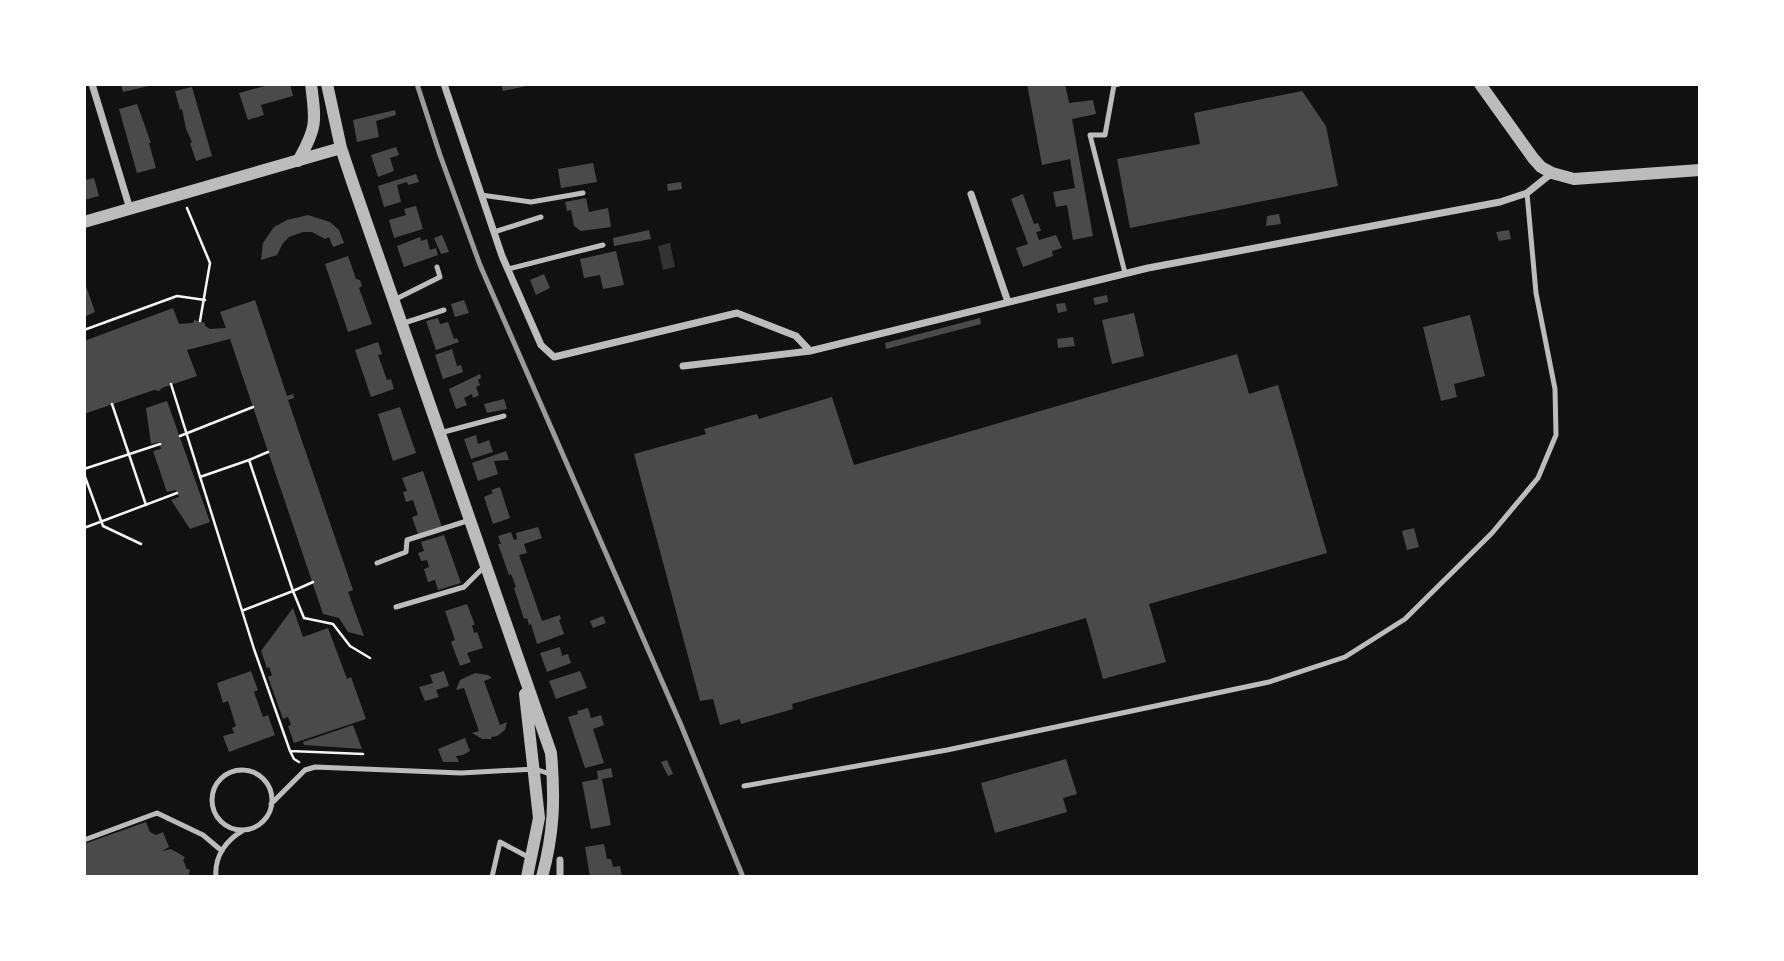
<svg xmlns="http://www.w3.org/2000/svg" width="1784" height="961" viewBox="0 0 1784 961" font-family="'IBM Plex Sans',sans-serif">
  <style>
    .water { fill: #333 }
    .building { fill: #4a4a4a }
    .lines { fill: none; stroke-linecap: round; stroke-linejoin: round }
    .path { stroke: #f5f5f5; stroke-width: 2.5 }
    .service { stroke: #bcbcbc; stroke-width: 5 }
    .minor { stroke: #bcbcbc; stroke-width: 7 }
    .tertiary { stroke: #bcbcbc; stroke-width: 12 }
    .rail { stroke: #9a9a9a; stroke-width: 5 }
  </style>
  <rect width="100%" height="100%" fill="#111"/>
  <path class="water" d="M670 243 675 267 663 270 658 246Z"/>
  <path class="building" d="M121 84H153V85L123 92Z
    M272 84H290L293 96 261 105 264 115 248 120 239 93Z
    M501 84H531V85L503 91Z
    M1027 84H1065L1069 103 1093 100 1096 114 1072 119 1093 236 1073 240 1067 205 1056 207 1053 192 1075 188 1070 159 1042 165Z
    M192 87 212 156 196 161 190 143 192 142 186 129 182 109 180 110 175 91Z
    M1302 91 1326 126 1338 186 1130 228 1117 159 1200 144 1194 113Z
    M137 104 151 143H149L156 168 137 173 119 109Z
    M395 110 396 115 376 121 379 137 357 142 353 120Z
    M396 147 399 155 390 158 394 171 378 177 371 155Z
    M593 163 597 182 561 188 558 169Z
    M416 174 419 182 408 185 407 182 397 185 401 202 384 207 378 186Z
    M94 178 99 196 84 200V180Z
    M681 182 682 189 668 191 667 184Z
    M1023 194 1034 224 1038 223 1041 231 1036 232 1039 240 1056 235 1062 248 1052 251 1053 256 1023 267 1016 248 1028 244 1011 199Z
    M586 198 589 212 608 208 611 227 581 231 574 226 571 210 567 211 565 202Z
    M416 206 423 229 394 238 389 220 406 215 404 209Z
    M1279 214 1281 224 1266 226 1267 216Z
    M308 215 330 222 339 230 344 243 333 247 329 237 325 239 312 232H303L289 237 283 243 277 255 261 260 263 243 274 227 287 220Z
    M649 230 651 239 614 246 613 238Z
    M1509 230 1511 239 1499 241 1496 232Z
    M442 235 449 252 441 254 434 238Z
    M420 237 421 241 427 239 430 250 436 248 438 255 404 267 397 246Z
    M616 251 624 285 603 289 600 275 584 278 580 259Z
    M348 256 356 279 360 280 362 286 359 288 372 324 348 332 325 264Z
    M544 274 550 288 536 295 530 280Z
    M84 280 95 312 86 316 84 311Z
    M1107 295 1108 302 1095 305 1093 298Z
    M255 300 287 396 293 394 294 398 288 400 353 590 348 592 364 636 348 632 339 618 323 614 230 339 187 350 197 376 162 388 159 391 154 390 84 414V341L173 308 179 324 193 323 194 320 205 323V326L210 329 226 328 220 312Z
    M464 300 469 313 455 317 451 304Z
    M1065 303 1067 311 1058 313 1056 304Z
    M1134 313 1144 356 1112 364 1102 320Z
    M1470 315 1485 376 1454 384 1457 397 1441 401 1423 327Z
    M438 318 440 324 448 322 454 339 457 338 459 342 436 350 426 321Z
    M980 318 981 324 886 349 885 343Z
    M1073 337 1075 346 1058 348 1057 339Z
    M378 342 382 354 378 355 387 380 391 379 394 389 371 397 355 350Z
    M452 349 457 366 461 365 463 372 443 379 435 355Z
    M1237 354 1249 394 1278 385 1327 553 1149 604 1166 662 1103 679 1086 618 792 704 793 709 741 724 740 719 720 725 713 699 700 701 634 454 706 434 704 429 753 415 757 414 759 419 832 397 854 465Z
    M480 374 481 378 478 380 480 385 476 387 479 395 473 398 472 394 464 398 467 405 456 409 449 389Z
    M504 399 507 409 487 413 484 404Z
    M167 401 210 522 190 529 171 500 179 497 176 490 167 492 153 451 161 449 159 442 151 444 146 408Z
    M400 407 416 453 393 461 378 414Z
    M476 435 478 444 489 440 493 452 471 459 464 439Z
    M506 451 509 460 494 461 498 474 478 481 472 463Z
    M423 471 442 527 418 534 412 517 418 515 413 500 406 502 403 492 407 491 402 478Z
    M500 487 510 518 493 524 484 497 493 493 491 490Z
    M538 527 542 538 524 544 527 553 519 555 542 621 560 615 561 619 559 620 564 634 537 644 531 624 529 625 527 618 524 619 514 588 516 587 514 582 511 574 509 575 498 544H501L498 536 511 532 514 540 517 539 516 533Z
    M1414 528 1419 547 1407 550 1402 531Z
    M444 535 461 583 438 590 435 580 428 582 424 569 429 567 427 560 421 561 418 553 424 551 421 542Z
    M467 604 475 625H472L474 633 477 632 483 648 467 653 471 662 460 666 451 642 455 640 445 611Z
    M293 608 303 637 328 628 347 679 351 677 366 719 294 743 288 726 291 725 288 717 283 719 268 677 272 675 269 667 267 668 261 651Z
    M603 616 606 623 593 628 590 621Z
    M560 647 562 656 568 654 571 663 547 672 540 653Z
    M251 671 258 690 254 692 263 717 268 715 275 735 229 752 223 736 234 733 232 728 236 726 228 701 223 703 217 683Z
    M444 671 449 686 436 690 439 697 425 701 419 687 433 683 430 675Z
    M580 671 587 688 556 699 549 681Z
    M475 673 488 675 492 678 484 681 500 725 507 722 505 730 497 736 491 737 492 739H482L472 733 479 731 464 688 456 690 460 680Z
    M588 708 591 718 601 715 604 725 593 729 604 763 585 768 568 717 578 714 577 711Z
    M353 725 362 749 304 745 303 742Z
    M465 738 470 751 463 755 456 756 459 762H443L438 749Z
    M1066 759 1077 794 1063 798 1067 812 995 833 981 783Z
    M667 760 673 774 668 776 661 762Z
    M611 768 613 777 602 779 611 825 591 829 582 782 598 779 597 771Z
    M146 822 150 832 156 835 163 832 169 847 162 851 171 849 185 857 183 860 187 869 190 870 188 877H84V844Z
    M604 844 607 859H611L613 867 620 866 622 877H590L585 847Z"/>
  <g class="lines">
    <path class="path" d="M187 208 210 263 200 321
      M84 330 177 296 205 300
      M171 384 254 649 290 751 363 754
      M112 404 146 505
      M180 436 253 407
      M249 460 268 452
      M84 469 160 444
      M84 474 103 526 141 544
      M200 477 249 460 293 591 244 610
      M84 528 177 493
      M313 582 293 591 304 618 333 624 350 646 370 658
      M290 751 294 759 299 762"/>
    <path class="service" d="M1119 84 1114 85 1105 135H1090L1125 273
      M481 195 531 202 583 193
      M494 232 541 217
      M508 269 603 245
      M394 300 440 277 437 267
      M404 323 444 310
      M440 433 504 416
      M377 563 406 552 407 540 470 520
      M396 607 464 587 486 565
      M212 800a30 30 0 1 1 60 0a30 30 0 1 1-60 0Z
      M744 786 947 750 1269 682 1345 657 1405 619 1492 533 1538 478 1556 435 1555 389 1536 293 1527 193
      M271 804 305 770 315 767 461 773 535 769 550 774
      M84 840 157 813 203 835 222 851
      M216 877C214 856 227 839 244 830
      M492 877 500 842 530 858"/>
    <path class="minor" d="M92 84 130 209
      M444 84 502 256 541 345 554 357 737 313 796 336 810 351
      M971 194 1008 302
      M683 366 810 351 1148 268 1500 202 1527 193 1552 173
      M560 860V877"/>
    <path class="tertiary" d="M327 84 341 148 352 181 551 753C555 799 554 833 542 877
      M1480 84 1533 158 1541 167 1552 173 1574 179 1700 170
      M298 161C317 128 316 122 311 84
      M84 222 341 148
      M525 694 539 818 527 877"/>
    <path class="rail" d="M417 84 440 155 480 265 681 725 743 877"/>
  </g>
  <rect width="1784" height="961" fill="none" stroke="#ffffff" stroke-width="172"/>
</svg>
